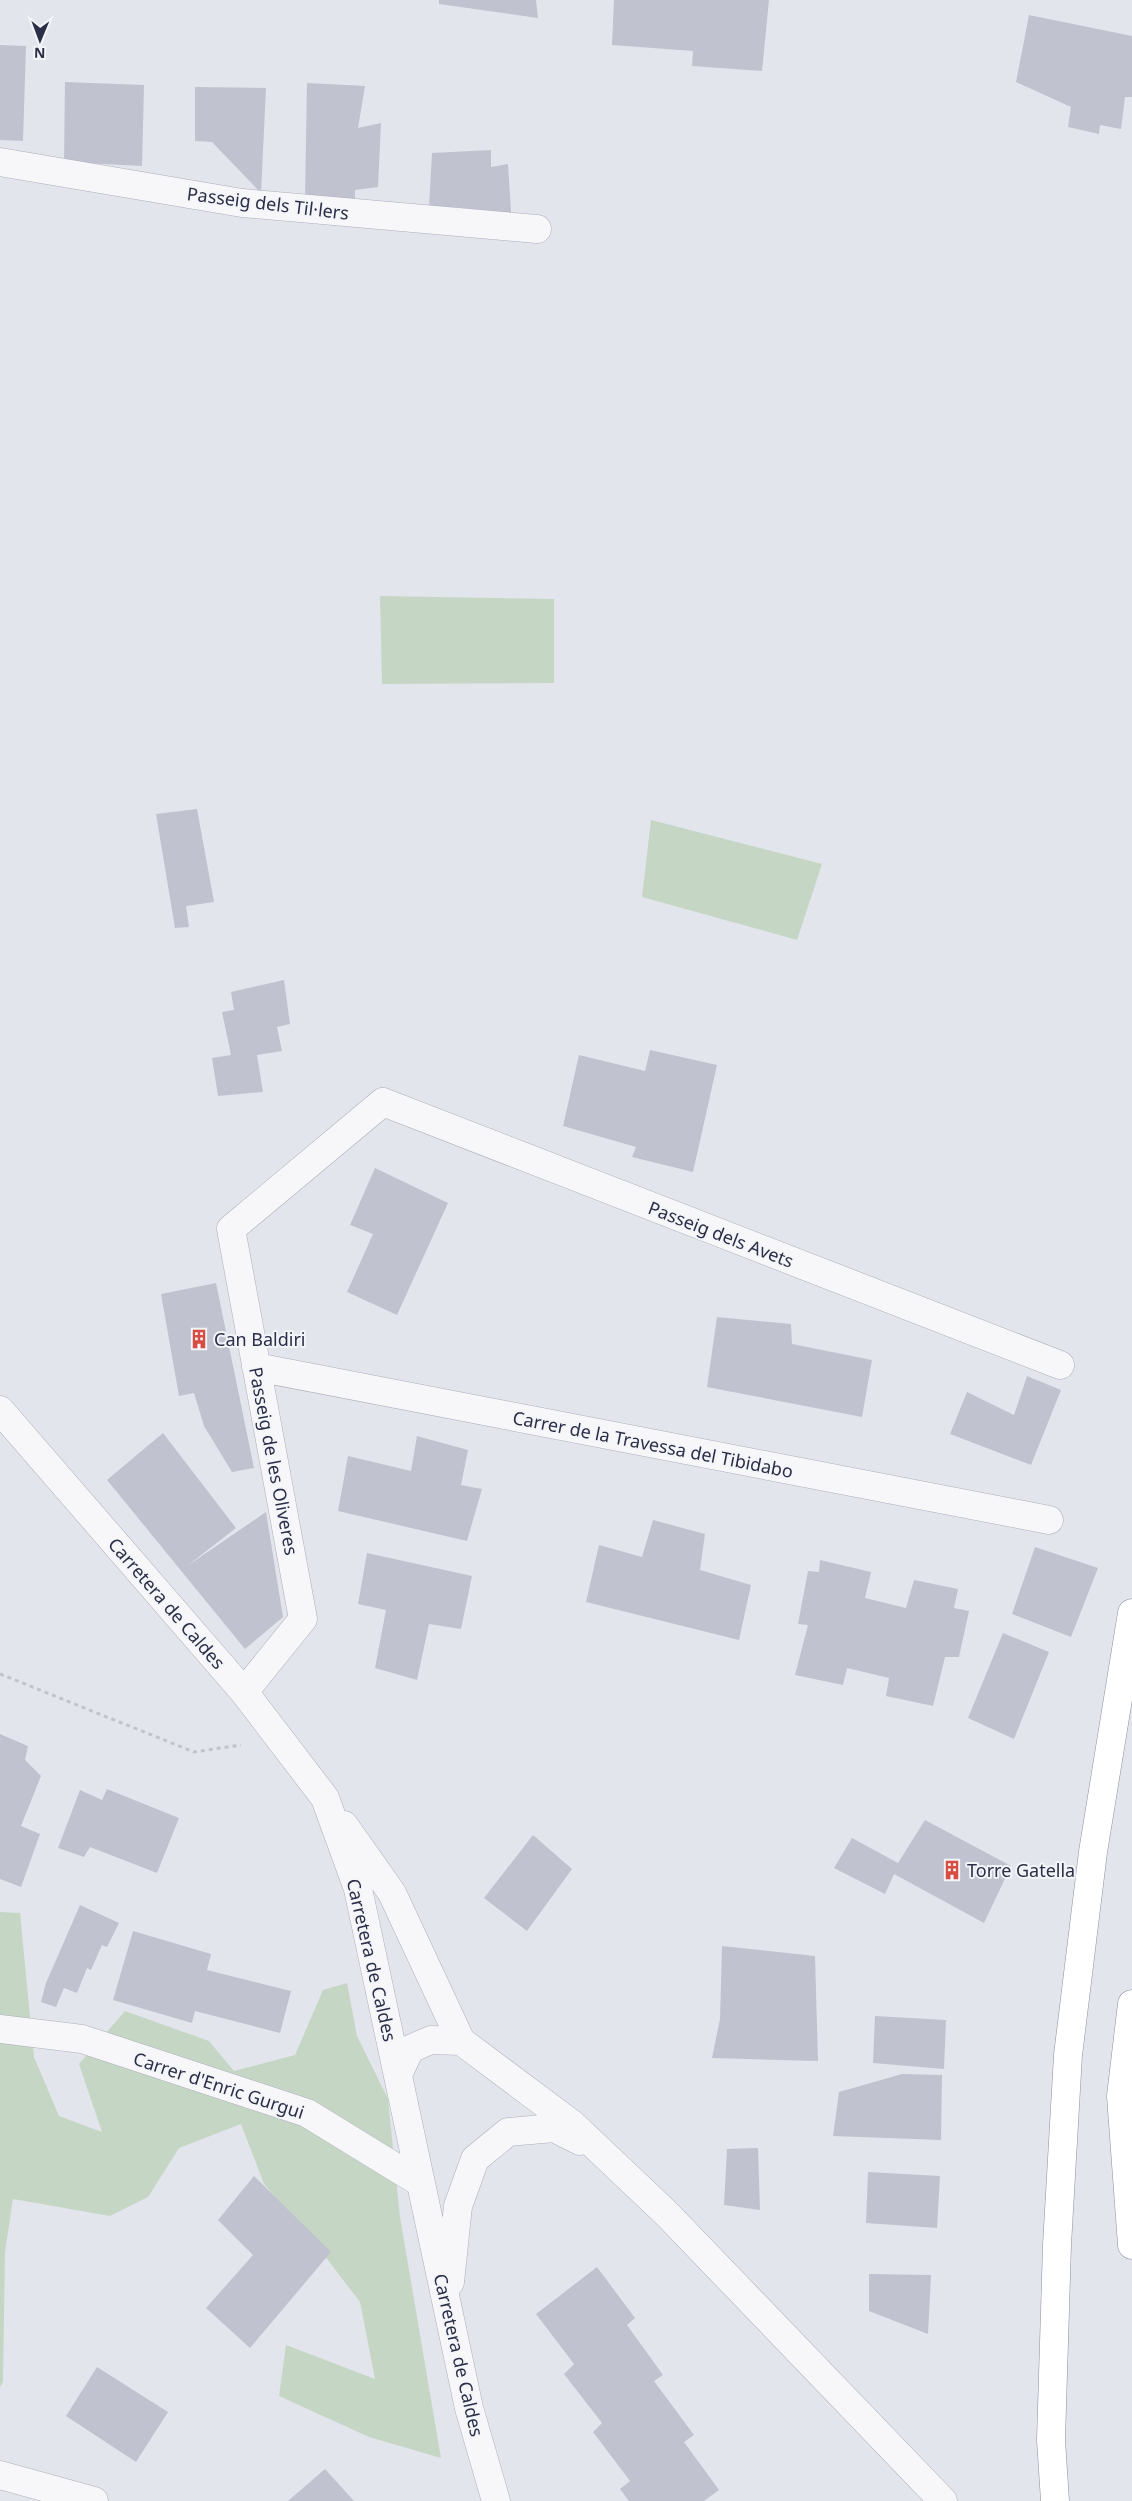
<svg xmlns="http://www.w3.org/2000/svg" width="1132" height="2501" viewBox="0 0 1132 2501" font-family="'Noto Sans',sans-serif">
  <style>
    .green { fill: #c5d7c4 }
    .building { fill: #c0c2d0 }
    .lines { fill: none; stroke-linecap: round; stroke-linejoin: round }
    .minor-casing { stroke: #acaeba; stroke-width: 29 }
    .highway-casing { stroke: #8a8ea4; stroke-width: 29 }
    .path { stroke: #c2c3cb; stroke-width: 3; stroke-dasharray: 4 4; stroke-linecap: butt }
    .minor { stroke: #f7f7fa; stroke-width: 28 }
    .highway { stroke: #fff; stroke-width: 28 }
    .labels { text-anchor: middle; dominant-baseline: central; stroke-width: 4; stroke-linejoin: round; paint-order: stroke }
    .street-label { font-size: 18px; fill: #2a2e46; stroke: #f4f5f9 }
    .poi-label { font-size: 18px; fill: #2a2e46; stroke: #f4f5f9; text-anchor: start }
  </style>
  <rect width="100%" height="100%" fill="#e3e5ec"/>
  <path class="green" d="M380 596 554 599V683L382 684Z
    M651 820 822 864 797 940 642 897Z
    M0 1912 20 1913 34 2057 59 2116 102 2132 79 2064 125 2011 209 2041 234 2071 295 2055 323 1990 347 1983 357 2036 388 2099 400 2217 441 2458 369 2437 279 2396 286 2345 375 2379 360 2302 324 2255 264 2184 241 2124 179 2148 148 2197 110 2216 13 2199 5 2252 3 2382 0 2387Z"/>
  <path class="building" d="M439 0H536L538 18 439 4Z
    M614 0H769L762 71 692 66 693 51 612 45Z
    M1029 15 1132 36V97H1125L1121 129 1100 125 1099 134 1068 127 1071 107 1016 82Z
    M0 45 26 46 23 141 0 140Z
    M65 82 144 85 142 166 64 162Z
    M307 83 365 86 358 128 381 123 378 187 355 190V200L305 199Z
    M195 87 266 88 261 193 212 142 195 141Z
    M491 150V167L508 164 511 212 469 216V208L429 207 432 153Z
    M197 809 214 902 186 906 189 927 175 928 156 814Z
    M284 980 290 1024 277 1027 282 1051 257 1055 263 1092 218 1096 212 1058 231 1055 222 1012 234 1010 231 992Z
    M650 1050 717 1065 693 1172 632 1157 636 1147 563 1126 579 1055 645 1071Z
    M375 1168 448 1203 397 1315 347 1292 373 1234 350 1225Z
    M216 1283 254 1468 232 1472 204 1426 194 1393 179 1396 161 1294Z
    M717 1317 791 1324 792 1344 872 1360 862 1417 707 1387Z
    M1027 1376 1061 1390 1031 1465 950 1434 967 1392 1014 1415Z
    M163 1433 236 1528 187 1566 266 1512 283 1617 245 1649 107 1480Z
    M417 1436 468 1450 461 1485 482 1489 467 1541 338 1511 348 1456 411 1471Z
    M653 1520 705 1534 700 1570 751 1585 739 1640 586 1602 599 1545 642 1557Z
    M1035 1547 1098 1568 1071 1637 1012 1614Z
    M367 1553 472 1576 461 1629 429 1624 417 1680 375 1668 386 1610 358 1604Z
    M820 1560 871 1572 865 1598 906 1608 914 1580 958 1589 954 1608 969 1611 959 1657H945L933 1706 886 1696 889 1678 847 1668 843 1685 795 1675 808 1625 798 1624 808 1571 819 1572Z
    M1003 1633 1049 1652 1014 1739 968 1718Z
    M0 1734 28 1746 25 1760 41 1776 21 1826 40 1834 21 1887 0 1879Z
    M107 1789 179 1818 157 1873 90 1847 84 1857 58 1848 80 1790 102 1800Z
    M925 1820 1011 1866 984 1923 894 1874 885 1894 834 1868 852 1838 898 1863Z
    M533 1835 572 1869 527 1931 484 1898Z
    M80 1905 119 1923 107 1947 102 1945 91 1970 87 1968 77 1993 64 1988 56 2007 41 2002 46 1983Z
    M133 1931 211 1954 207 1970 291 1991 280 2033 195 2011 192 2023 113 2000Z
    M722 1946 815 1956 818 2061 712 2058 720 2019Z
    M875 2016 946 2020 944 2069 873 2063Z
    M902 2074 942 2075 941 2140 833 2136 839 2092Z
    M758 2148 760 2210 724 2205 727 2149Z
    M868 2172 940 2176 937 2228 866 2223Z
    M254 2176 331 2252 250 2348 206 2308 253 2255 218 2220Z
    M597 2267 635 2318 627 2325 663 2375 654 2381 694 2435 684 2442 719 2490 704 2501H629L620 2489 630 2481 593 2432 602 2423 564 2374 574 2364 536 2314Z
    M869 2274 931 2275 928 2334 869 2311Z
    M97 2367 168 2412 136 2462 66 2416Z
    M325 2469 354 2501H288Z"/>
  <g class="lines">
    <defs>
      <path id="minor" d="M0 162 242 203 537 229
        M256 1367 1049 1520
        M0 1410 244 1692 325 1798 358 1889 469 2408 496 2501
        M244 1692 303 1619 231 1229 383 1102 1060 1365
        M344 1825 392 1893 461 2041 572 2124 667 2214 943 2501
        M0 2029 82 2039 307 2113 421 2183
        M398 2075 410 2049 431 2040 461 2041
        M450 2282 458 2206 475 2159 508 2132 554 2128 580 2141
        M0 2475 94 2501"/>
      <path id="highway" d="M1132 2004 1121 2096 1132 2245
        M1055 2501 1051 2440 1057 2245 1068 2055 1093 1852 1132 1613"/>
    </defs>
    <use href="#minor" class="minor-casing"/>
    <use href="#highway" class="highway-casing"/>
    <path class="path" d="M0 1674 194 1752 241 1745"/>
    <use href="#minor" class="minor"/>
    <use href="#highway" class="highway"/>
  </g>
  <defs>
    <symbol id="building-bare" viewBox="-9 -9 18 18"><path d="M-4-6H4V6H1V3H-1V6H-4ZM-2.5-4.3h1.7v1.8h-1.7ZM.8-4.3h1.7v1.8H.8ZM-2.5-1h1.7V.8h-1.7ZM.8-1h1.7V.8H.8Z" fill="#d84d42" stroke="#f4f5f9" stroke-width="2.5" paint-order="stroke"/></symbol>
  </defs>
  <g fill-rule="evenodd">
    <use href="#building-bare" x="185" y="1325" width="28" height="28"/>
    <use href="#building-bare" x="938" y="1856" width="28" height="28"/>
  </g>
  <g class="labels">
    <g class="street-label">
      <text transform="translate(268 203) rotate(7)">Passeig dels Til·lers</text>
      <text transform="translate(721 1234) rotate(21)">Passeig dels Avets</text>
      <text transform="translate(653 1444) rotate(11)">Carrer de la Travessa del Tibidabo</text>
      <text transform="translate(274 1461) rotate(79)">Passeig de les Oliveres</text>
      <text transform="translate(167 1603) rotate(49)">Carretera de Caldes</text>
      <text transform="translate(372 1960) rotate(77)">Carretera de Caldes</text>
      <text transform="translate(219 2085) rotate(18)">Carrer d'Enric Gurgui</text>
      <text transform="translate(459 2355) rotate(77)">Carretera de Caldes</text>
    </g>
    <g class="poi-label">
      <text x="214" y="1339">Can Baldiri</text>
      <text x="967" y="1870">Torre Gatella</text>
    </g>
  </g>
  <g transform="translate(40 40) rotate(181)" stroke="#f4f5f9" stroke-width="4" paint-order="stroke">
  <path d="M0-4L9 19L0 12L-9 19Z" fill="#2a2e46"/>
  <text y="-8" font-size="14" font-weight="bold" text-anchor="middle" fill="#2a2e46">N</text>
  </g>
</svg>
